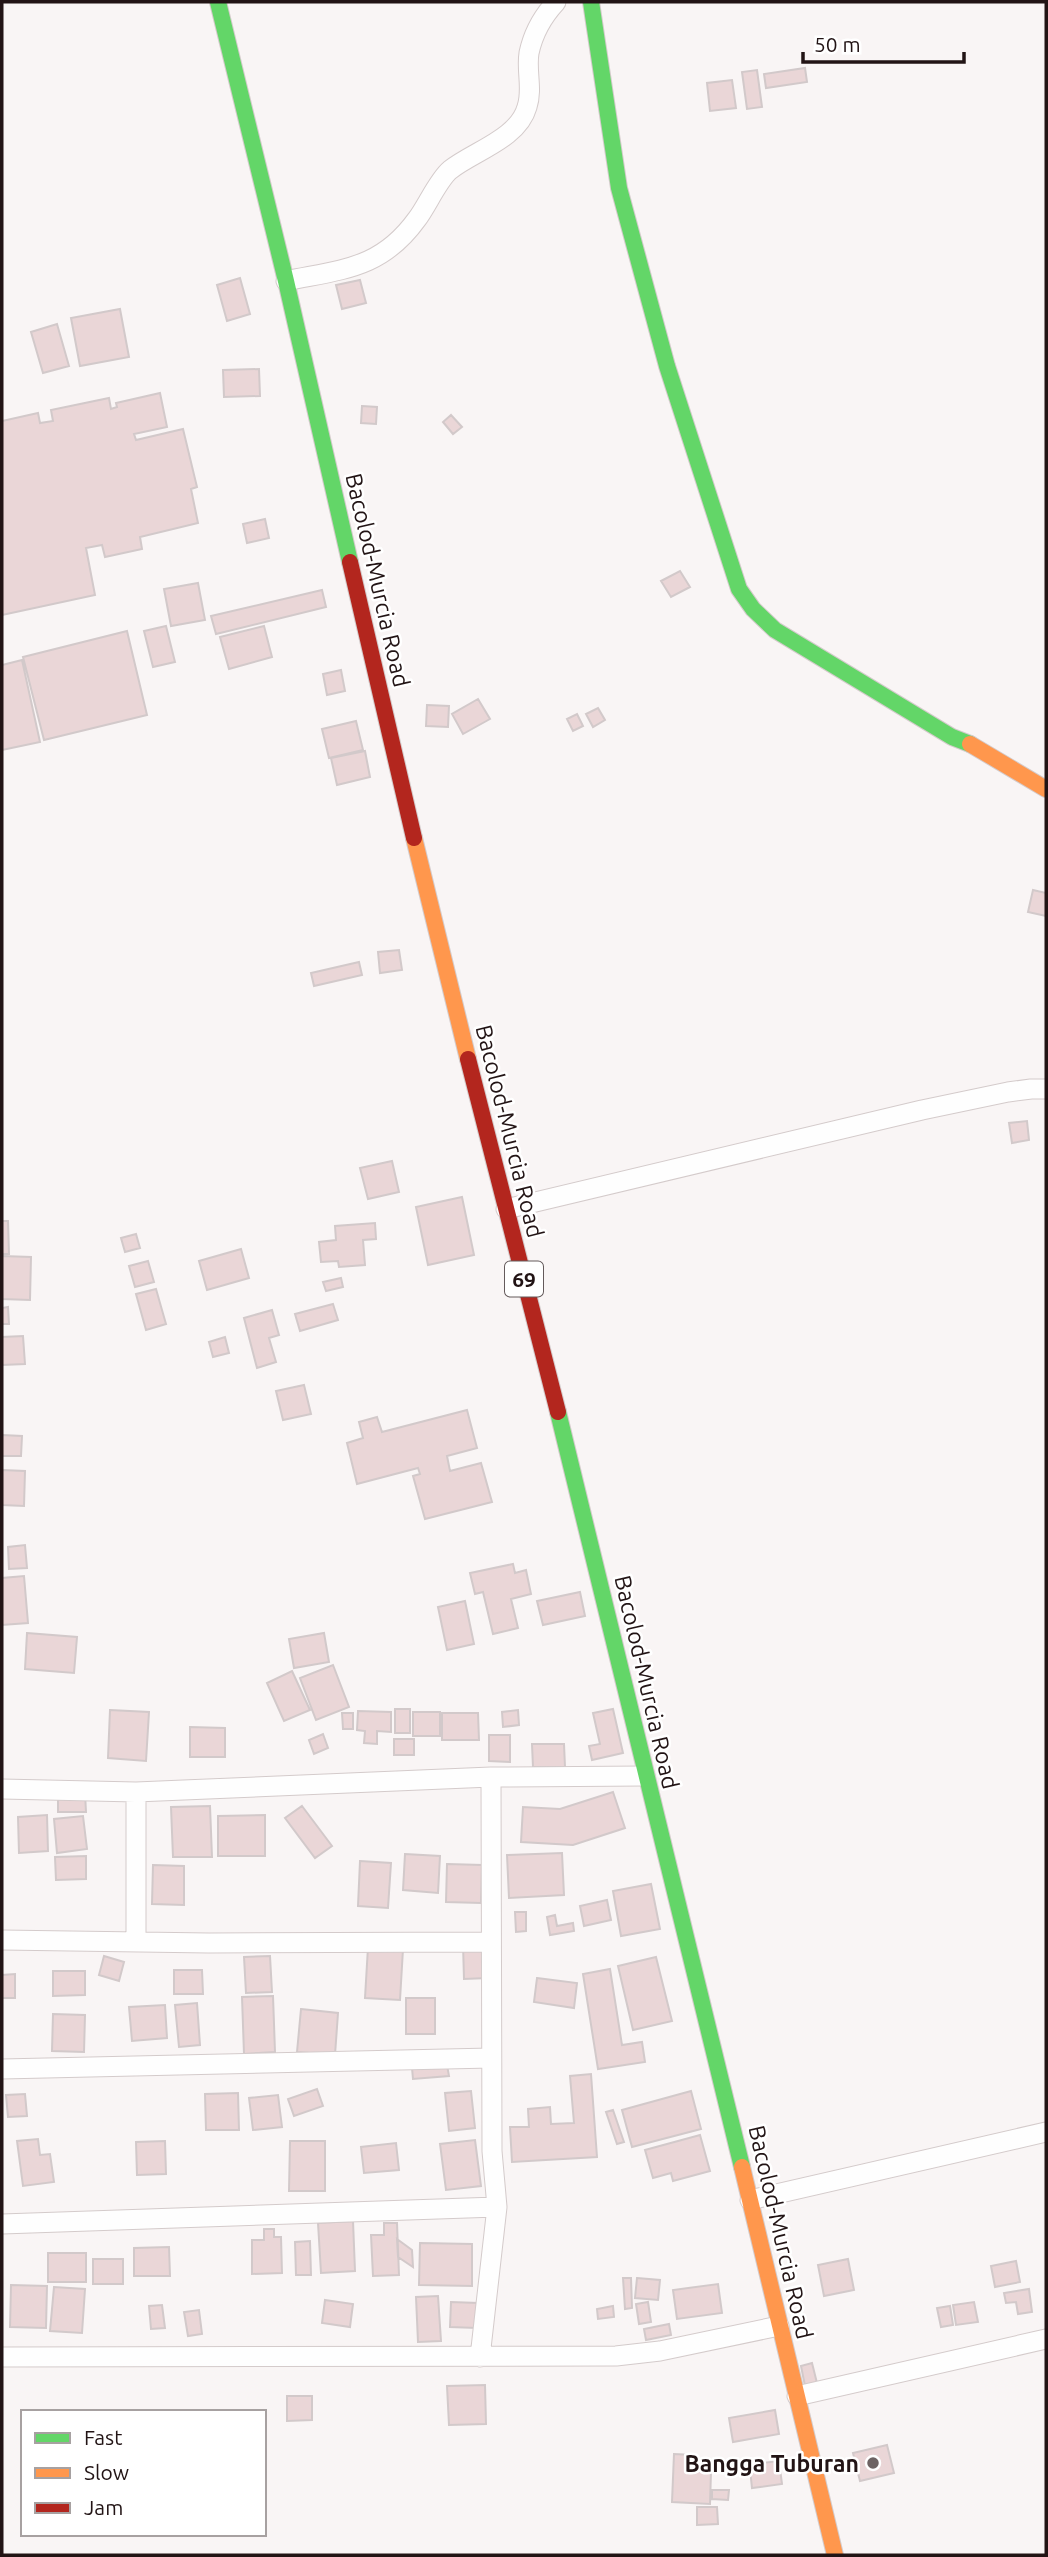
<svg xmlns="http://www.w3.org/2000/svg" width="1048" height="2557" viewBox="0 0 1048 2557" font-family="Ubuntu,sans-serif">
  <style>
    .building { fill: #ead6d7; stroke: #d2c9ca; stroke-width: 2 }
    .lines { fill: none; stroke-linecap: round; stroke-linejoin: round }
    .street-casing { stroke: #d4cbcb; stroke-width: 21 }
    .fast-casing { stroke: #d4cbcb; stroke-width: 18 }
    .slow-casing { stroke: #d4cbcb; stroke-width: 18 }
    .jam-casing { stroke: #d4cbcb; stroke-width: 18 }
    .street { stroke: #fefefe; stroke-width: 19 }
    .fast { stroke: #63d668; stroke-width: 16 }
    .slow { stroke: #ff974d; stroke-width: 16 }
    .jam { stroke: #b3261e; stroke-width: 16 }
    .poi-dot { fill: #6d6363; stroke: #fff; stroke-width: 2.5 }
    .labels { text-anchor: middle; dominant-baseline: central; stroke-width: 5; stroke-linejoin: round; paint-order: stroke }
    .shield { fill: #fff; stroke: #645a5b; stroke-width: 2 }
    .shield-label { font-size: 21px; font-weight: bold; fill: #221415 }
    .street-label { font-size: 23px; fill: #221415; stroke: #fff }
    .poi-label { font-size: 23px; font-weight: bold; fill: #221415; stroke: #fff; text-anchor: end }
  </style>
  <rect width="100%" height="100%" fill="#f9f5f5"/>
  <path class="building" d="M805 68 807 82 766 88 764 74Z
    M757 70 762 107 747 109 742 72Z
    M732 80 736 108 710 111 707 83Z
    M240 278 250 314 227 321 217 285Z
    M360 280 366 303 342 309 336 285Z
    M120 309 129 357 80 366 71 318Z
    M57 324 69 366 43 373 31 332Z
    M259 369 260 396 224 397 223 370Z
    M160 393 167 427 134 434 136 440 183 429 197 487 191 489 198 523 140 537 142 549 105 557 102 545 86 548 95 595 2 615V421L38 413 40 423 53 421 51 410 109 398 111 409 117 407 116 403Z
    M362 406 377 407 376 424 361 423Z
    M451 415 462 427 453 434 443 422Z
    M265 519 269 538 247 543 243 524Z
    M680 571 690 587 671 597 661 581Z
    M198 583 205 620 171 626 164 589Z
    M322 590 326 607 216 634 211 616Z
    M166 626 175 662 153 667 144 631Z
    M264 626 272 657 229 669 220 637Z
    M127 631 147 715 44 740 23 657Z
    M22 660 40 742 2 750V665Z
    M341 670 345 691 327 695 323 674Z
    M478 699 490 719 463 734 452 714Z
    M427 705 449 706 448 727 426 726Z
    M598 708 605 720 593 727 586 714Z
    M577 714 583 726 573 731 567 719Z
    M356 721 363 750 329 758 322 729Z
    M365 751 370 777 337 785 331 758Z
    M1033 890 1046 893V916L1028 912Z
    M399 950 402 970 380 973 378 952Z
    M359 962 362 975 314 986 311 973Z
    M1027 1121 1029 1140 1012 1143 1009 1123Z
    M392 1161 399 1192 368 1199 360 1168Z
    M462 1197 474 1255 428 1265 416 1207Z
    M2 1221H8L9 1254H2Z
    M375 1223 376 1239 363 1240 365 1265 339 1267 338 1261 321 1262 319 1242 336 1240 335 1226Z
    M136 1234 140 1248 125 1252 121 1238Z
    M241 1249 249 1278 207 1290 199 1261Z
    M2 1256 31 1257 30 1300 2 1299Z
    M148 1261 154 1282 135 1287 129 1266Z
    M341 1278 343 1287 326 1291 323 1282Z
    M156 1289 166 1324 146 1330 136 1294Z
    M333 1304 338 1320 300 1331 295 1314Z
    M8 1307 9 1324H2V1308Z
    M272 1310 279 1335 269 1338 276 1362 257 1368 244 1318Z
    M23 1336 25 1364 2 1365V1337Z
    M225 1337 229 1353 213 1357 209 1342Z
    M304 1385 311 1414 283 1420 276 1391Z
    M467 1410 477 1448 447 1456 450 1471 481 1463 492 1502 425 1519 413 1476 420 1474 418 1468 357 1484 347 1443 363 1438 359 1422 377 1417 382 1432Z
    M2 1435 22 1436 21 1456H2Z
    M2 1470 25 1471 24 1506 2 1505Z
    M25 1545 27 1568 9 1569 8 1547Z
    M513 1564 515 1573 526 1570 531 1594 511 1599 518 1628 493 1634 483 1592 475 1594 470 1573Z
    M24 1576 28 1623 2 1625V1578Z
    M580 1592 585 1616 543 1625 537 1601Z
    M465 1601 474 1644 447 1650 438 1607Z
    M27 1633 77 1637 74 1673 25 1669Z
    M324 1633 329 1662 294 1668 289 1639Z
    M333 1665 349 1707 316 1720 300 1678Z
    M292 1671 310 1710 284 1721 267 1683Z
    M395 1709H410V1733H395Z
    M613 1709 623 1753 592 1760 589 1746 600 1744 593 1713Z
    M110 1710 149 1712 146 1761 108 1758Z
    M518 1710 519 1725 503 1727 502 1712Z
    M358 1711 391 1712V1732L377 1731V1744L364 1743 365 1731 357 1730Z
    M413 1712H440V1736H413Z
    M342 1713H353V1729H343Z
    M442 1713H478L479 1740H442Z
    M190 1727 225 1728V1757H190Z
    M323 1734 328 1748 314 1754 309 1740Z
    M489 1735H510V1762L489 1761Z
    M394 1739H414V1755H394Z
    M532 1744H564L565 1767H533Z
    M613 1792 625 1828 573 1845 521 1842 523 1807 560 1809Z
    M58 1793H85L86 1812H58Z
    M210 1806 212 1857H173L171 1807Z
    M302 1806 332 1846 315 1858 285 1818Z
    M47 1815 48 1851 19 1853 18 1817Z
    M265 1815V1856H218V1816Z
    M83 1816 87 1849 57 1853 54 1819Z
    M562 1853 564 1895 509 1898 507 1855Z
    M405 1854 440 1856 438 1893 403 1890Z
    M86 1856V1879L56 1880 55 1857Z
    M360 1861 391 1863 388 1908 358 1906Z
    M447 1864 482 1865 481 1903 446 1902Z
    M153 1865 184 1866V1905L152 1904Z
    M651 1884 660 1929 621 1936 613 1891Z
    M607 1900 611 1920 584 1926 580 1906Z
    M515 1912H526V1931L516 1932Z
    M555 1915 557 1926 573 1923 574 1931 550 1935 547 1917Z
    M463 1944H487L488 1978 464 1979Z
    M368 1947 403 1949 400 2000 365 1998Z
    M104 1956 124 1962 119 1981 99 1975Z
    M270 1956 272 1992 246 1993 244 1957Z
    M656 1957 672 2021 633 2030 618 1966Z
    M610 1969 622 2045 642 2042 645 2062 598 2069 583 1974Z
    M174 1970H202L203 1994H174Z
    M53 1971H85V1995L53 1996Z
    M15 1974V1998H2V1975Z
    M537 1978 577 1983 574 2008 534 2002Z
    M273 1996 275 2052 244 2054 242 1997Z
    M406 1998H435V2034H406Z
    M197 2003 200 2045 179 2047 175 2005Z
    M165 2005 167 2038 132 2041 129 2007Z
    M301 2009 338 2013 335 2055 297 2052Z
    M53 2014 85 2015 84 2052 52 2051Z
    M447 2065 449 2076 413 2079 412 2068Z
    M591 2074 597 2157 512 2162 510 2127H529L528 2109 550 2107 551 2124 574 2123 570 2076Z
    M317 2089 323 2106 294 2116 288 2099Z
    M471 2091 475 2128 449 2131 445 2093Z
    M691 2091 701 2129 632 2147 622 2110Z
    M238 2093 239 2130H206L205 2094Z
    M25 2094 27 2116 8 2117 6 2095Z
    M278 2095 282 2127 253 2130 249 2098Z
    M613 2110 624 2142 617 2144 606 2112Z
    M700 2135 710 2171 673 2181 671 2173 653 2178 645 2150Z
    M38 2139 40 2155 50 2154 54 2182 23 2186 17 2141Z
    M475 2140 481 2186 446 2190 440 2144Z
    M165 2141 166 2174 137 2175 136 2142Z
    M290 2141H325V2191H289Z
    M396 2143 399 2170 364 2173 361 2147Z
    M353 2221 355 2271 321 2273 318 2223Z
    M384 2223H397L399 2275 373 2276 371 2235H384Z
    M264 2229H274V2237H281L282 2273 252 2274V2240H264Z
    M397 2239 412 2250 413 2267 398 2257Z
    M310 2241 311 2275H296L295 2242Z
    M420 2243 472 2244V2286L419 2285Z
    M169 2247 170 2276H134V2248Z
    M48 2253H86V2282H48Z
    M93 2259H123V2284H93Z
    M848 2259 854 2290 824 2296 818 2265Z
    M1016 2261 1020 2282 995 2287 991 2266Z
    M623 2278H631L632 2308 625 2309Z
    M637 2278 660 2280 658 2300 635 2298Z
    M718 2284 722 2313 677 2319 673 2290Z
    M11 2285 47 2286 46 2328 10 2327Z
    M54 2287 85 2289 82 2333 50 2331Z
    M1029 2289 1032 2312 1018 2314 1016 2302 1006 2303 1004 2293Z
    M438 2296 441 2341 418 2342 416 2297Z
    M325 2300 353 2304 350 2327 322 2323Z
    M451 2302 478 2303 477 2328 450 2327Z
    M648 2302 651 2322 639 2324 636 2304Z
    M974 2302 978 2322 956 2325 953 2305Z
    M162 2305 165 2328 151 2329 149 2306Z
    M613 2306 614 2317 598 2319 597 2309Z
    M950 2306 953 2325 941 2327 937 2308Z
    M199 2310 202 2334 188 2336 184 2312Z
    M669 2324 671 2335 646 2340 644 2329Z
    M812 2363 817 2383 805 2386 801 2366Z
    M485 2385 486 2424 449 2425 447 2386Z
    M287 2396H312V2420L287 2421Z
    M775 2410 779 2434 733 2442 729 2418Z
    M887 2445 894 2473 860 2481 853 2453Z
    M674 2454 694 2455 693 2471 711 2472 710 2504 672 2502Z
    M779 2461 782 2484 752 2488 750 2469 762 2468V2463Z
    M712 2490H729L728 2500 712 2499Z
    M697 2507H717L718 2524 697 2525Z"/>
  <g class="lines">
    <defs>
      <path id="street" d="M286 281C343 269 381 269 417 219 427 206 438 180 450 170 474 151 518 139 527 107 533 89 526 71 529 53 533 34 543 16 556 2
        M506 1209 922 1110 1008 1092 1031 1089H1046
        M2 1789 136 1792 491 1777 645 1776
        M136 1792V1941
        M2 1940 209 1943 490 1942
        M2 2069 491 2058
        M750 2200 1046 2132
        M2 2224 497 2207
        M2 2357 616 2356 660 2351 779 2326
        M480 2357 497 2207 492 2151 491 1777
        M797 2396 1046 2339"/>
      <path id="fast" d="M218 2 286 281 350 562
        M591 2 619 188 667 366 739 589 753 609 775 630 952 737 970 744
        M558 1412 742 2167"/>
      <path id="slow" d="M970 744 1046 789
        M414 838 468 1059
        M742 2167 835 2555"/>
      <path id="jam" d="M350 562 414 838
        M468 1059 558 1412"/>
    </defs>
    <use href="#street" class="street-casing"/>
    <use href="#fast" class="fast-casing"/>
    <use href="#slow" class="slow-casing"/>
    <use href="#jam" class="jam-casing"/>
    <use href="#street" class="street"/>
    <use href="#fast" class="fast"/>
    <use href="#slow" class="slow"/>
    <use href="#jam" class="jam"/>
  </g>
  <circle class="poi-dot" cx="873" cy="2463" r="7"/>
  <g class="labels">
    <rect class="shield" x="505" y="1261.5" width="38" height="35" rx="5"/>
    <g class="shield-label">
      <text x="524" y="1279">69</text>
    </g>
    <g class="street-label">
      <text transform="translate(378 580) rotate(77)">Bacolod-Murcia Road</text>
      <text transform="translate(510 1131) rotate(76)">Bacolod-Murcia Road</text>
      <text transform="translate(647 1682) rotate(77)">Bacolod-Murcia Road</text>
      <text transform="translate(781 2232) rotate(77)">Bacolod-Murcia Road</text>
    </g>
    <g class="poi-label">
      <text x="859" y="2463">Bangga Tuburan</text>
    </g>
  </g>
  <rect width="1048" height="2557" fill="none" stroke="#221415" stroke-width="7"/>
  <rect x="21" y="2410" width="245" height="126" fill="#ffffff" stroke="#a7a1a1" stroke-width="2"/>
  <rect x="35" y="2433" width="35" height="10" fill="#63d668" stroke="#a7a1a1" stroke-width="2"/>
  <text x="84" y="2445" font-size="21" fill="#221415">Fast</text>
  <rect x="35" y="2468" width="35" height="10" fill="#ff974d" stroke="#a7a1a1" stroke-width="2"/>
  <text x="84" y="2480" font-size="21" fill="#221415">Slow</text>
  <rect x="35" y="2503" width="35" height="10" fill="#b3261e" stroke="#a7a1a1" stroke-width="2"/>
  <text x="84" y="2515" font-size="21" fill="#221415">Jam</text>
  <path d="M803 52v10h161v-10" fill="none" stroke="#221415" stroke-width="3.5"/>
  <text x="814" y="52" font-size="21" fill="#221415" stroke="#ffffff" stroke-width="5" paint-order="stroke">50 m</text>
</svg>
